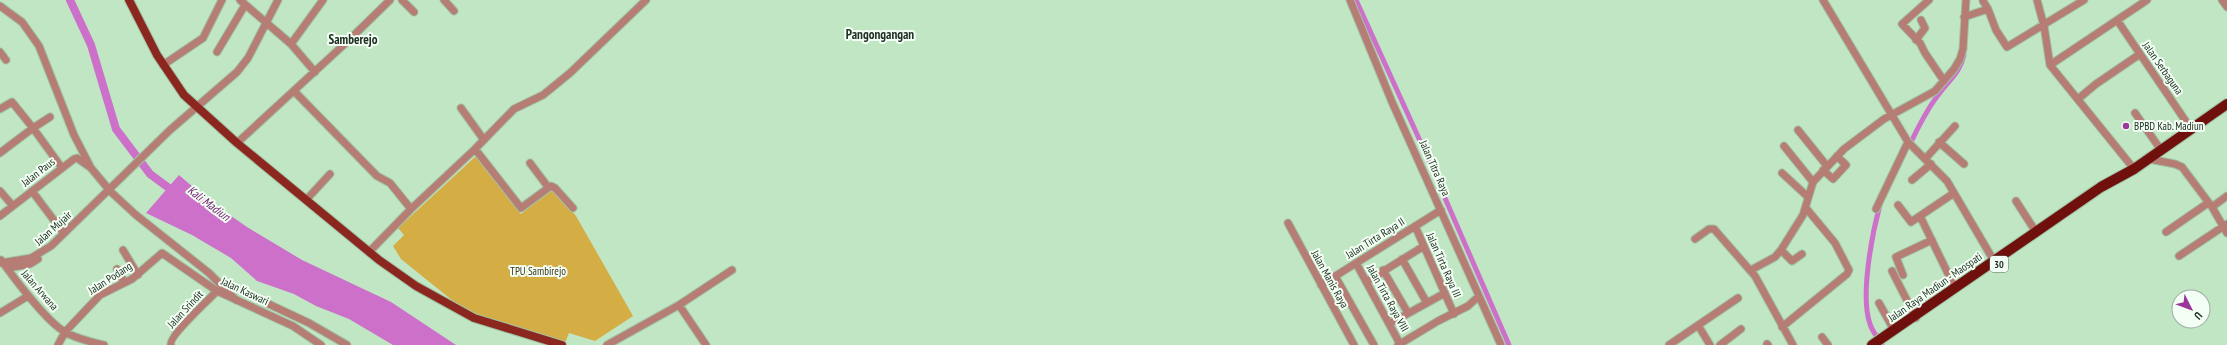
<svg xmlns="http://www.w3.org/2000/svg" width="2227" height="345" viewBox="0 0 2227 345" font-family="'PT Sans Narrow',sans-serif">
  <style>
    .green { fill: #d4ad45 }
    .water { fill: #cc70ca }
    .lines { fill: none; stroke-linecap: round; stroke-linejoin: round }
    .canal { stroke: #cc70ca; stroke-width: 5 }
    .river { stroke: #cc70ca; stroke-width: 8 }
    .minor-casing { stroke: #a0c2a4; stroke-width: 9 }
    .major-casing { stroke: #a0c2a4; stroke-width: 10 }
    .highway-casing { stroke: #a0c2a4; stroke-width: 12 }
    .minor { stroke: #b67d75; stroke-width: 7 }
    .major { stroke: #8c2720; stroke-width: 8 }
    .highway { stroke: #6f100d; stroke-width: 10 }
    .poi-dot { fill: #9b369a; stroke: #f3fff4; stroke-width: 1.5 }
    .labels { text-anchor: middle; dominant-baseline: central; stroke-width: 4; stroke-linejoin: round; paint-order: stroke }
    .shield { fill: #f3fff4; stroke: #606e62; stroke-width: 1 }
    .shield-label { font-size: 10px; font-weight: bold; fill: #213023 }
    .street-label { font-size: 11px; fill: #213023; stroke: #f3fff4 }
    .poi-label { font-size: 11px; fill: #213023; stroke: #f3fff4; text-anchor: start }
    .park-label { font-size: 11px; fill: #3c331d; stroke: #f3fff4 }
    .water-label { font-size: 12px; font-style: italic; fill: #742073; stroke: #f3fff4 }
    .quarter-label { font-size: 13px; font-weight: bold; fill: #213023; stroke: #f3fff4 }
  </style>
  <rect width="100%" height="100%" fill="#c0e6c4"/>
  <path class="green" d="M476 156 521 214 552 188 576 216 633 316 595 341 569 333 565 343 487 319 458 305 401 259 393 246 404 235 398 228Z"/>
  <path class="water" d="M179 175 208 200 247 227 302 260 391 302 456 345H393L349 319 316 306 294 294 257 281 231 258 192 235 146 213Z"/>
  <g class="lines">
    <path class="canal" d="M1356 0 1421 143 1509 345
      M1909 146C1918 128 1926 110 1939 94 1949 80 1960 73 1964 55
      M1880 205C1872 234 1860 296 1870 324 1872 331 1878 338 1882 345"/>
    <path class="river" d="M70 0 91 45 116 129 150 174 177 194"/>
    <defs>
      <path id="minor" d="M240 0 291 44 315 72
        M402 0 414 12
        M444 0 454 11
        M1350 0 1392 102 1501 345
        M1823 0 1908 142 1947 181 1994 261
        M1929 0 1902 24 1920 43 1925 53 1944 81
        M2037 0 2044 26 2050 65 2134 169
        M2222 0 2227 7
        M1983 1 1988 9
        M0 6 22 22 39 46 74 135 91 168 111 192 136 215 209 273 236 300
        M1964 17 1988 9 1996 30 2007 47 2084 0
        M2117 20 2191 129
        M1916 40 1925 28 1921 20
        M291 44 323 0
        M0 52 6 60
        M217 52 245 5
        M163 65 203 38 222 0
        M2050 65 2147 0
        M294 91 377 176 390 183 411 209
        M2078 99 2096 84 2140 54
        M461 108 484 140
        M0 109 12 102 33 128 50 117
        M2135 113 2161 150
        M1798 130 1827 166
        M1939 142 1964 164
        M237 143 349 40 390 0
        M1784 146 1813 182
        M0 153 33 128 62 168
        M1925 159 1955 126
        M2149 159 2175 164 2182 167 2212 207 2227 233
        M530 163 548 187
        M1823 170 1833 179 1846 165 1837 156
        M1782 173 1808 197
        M1912 180 1931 164
        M0 191 13 206
        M32 191 62 231
        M306 200 330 174
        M2016 201 2036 232
        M1898 205 1911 222 1954 193
        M2212 207 2227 196
        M573 208 555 188 551 186 521 208 475 149 514 109 543 95 570 73 646 0
        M1876 209 1908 142
        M0 216 74 159 77 158 91 168
        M1920 216 1955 288
        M1288 223 1354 345
        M1415 226 1454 314
        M2166 232 2208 203
        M1695 239 1709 229H1714L1755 276 1793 345
        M123 250 138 275
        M1781 250 1792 261 1802 254
        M369 252 411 209 475 149
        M2179 256 2227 224
        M1402 259 1427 303
        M1 260C14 278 47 322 65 332 77 339 91 342 104 345
        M0 263 31 258 51 246 170 130 237 72 248 58 278 0
        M1356 263 1400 344
        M8 268 30 264 38 259
        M117 269 124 282
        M1383 270 1408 313
        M1751 270 1775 257 1781 250 1803 215 1813 182 1844 149 1884 119 1935 91 1954 69 1960 59 1963 49 1966 0
        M1892 271 1916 318
        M1903 275 1896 257 1932 240
        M1335 276 1374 345
        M1366 282 1424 246
        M224 283 309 323 347 345
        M1321 285 1441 210
        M1879 303 1894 330
        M679 305 706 345
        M0 313 28 296
        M1389 324 1445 293
        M1698 325 1710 345
        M1782 327 1847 274 1849 270 1835 243 1806 208
        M1822 337 1828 345
        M1767 344 1768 345
        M58 345 65 332 100 295 132 279 162 253 217 291 293 326 321 345
        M171 345C168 337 209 299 217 291
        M607 345 679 305 732 270
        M1398 345 1438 321 1468 306 1479 296
        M1669 345 1738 298
        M1720 345 1741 329"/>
      <path id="major" d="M129 0 157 55 184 95 237 143 379 260 416 286 474 318 562 345"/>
      <path id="highway" d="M1872 345 2101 187 2134 169 2227 104"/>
    </defs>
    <use href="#minor" class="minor-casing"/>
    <use href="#major" class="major-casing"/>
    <use href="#highway" class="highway-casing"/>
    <use href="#minor" class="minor"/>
    <use href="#major" class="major"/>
    <use href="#highway" class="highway"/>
  </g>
  <circle class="poi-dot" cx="2126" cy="126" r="4"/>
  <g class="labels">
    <rect class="shield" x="1990" y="256" width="18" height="16" rx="3"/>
    <g class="shield-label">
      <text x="1999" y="264">30</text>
    </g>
    <g class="street-label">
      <text transform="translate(2163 68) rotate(55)">Jalan Serbaguna</text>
      <text transform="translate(1435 168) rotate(66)">Jalan Titra Raya</text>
      <text transform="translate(38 172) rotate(-38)">Jalan Paus</text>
      <text transform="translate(53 228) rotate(-42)">Jalan Mujair</text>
      <text transform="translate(1375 238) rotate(-32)">Jalan Tirta Raya II</text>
      <text transform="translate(1444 265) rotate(66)">Jalan Tirta Raya III</text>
      <text transform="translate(110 278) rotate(-33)">Jalan Podang</text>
      <text transform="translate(1330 279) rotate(61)">Jalan Manis Raya</text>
      <text transform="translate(1935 287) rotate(-35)">Jalan Raya Madiun - Maospati</text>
      <text transform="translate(40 290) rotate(49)">Jalan Arwana</text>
      <text transform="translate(245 291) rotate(25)">Jalan Kaswari</text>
      <text transform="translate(1388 298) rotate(61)">Jalan Tirta Raya VIII</text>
      <text transform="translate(185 309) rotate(-47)">Jalan Srindit</text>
    </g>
    <g class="poi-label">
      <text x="2134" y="126">BPBD Kab. Madiun</text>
    </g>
    <g class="park-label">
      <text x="538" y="271">TPU Sambirejo</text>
    </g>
    <g class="water-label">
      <text transform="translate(209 203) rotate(37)">Kali Madiun</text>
    </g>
    <g class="quarter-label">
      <text x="880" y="34">Pangongangan</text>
      <text x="353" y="39">Samberejo</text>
    </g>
  </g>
  <g transform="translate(2191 309) rotate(132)"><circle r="19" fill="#f3fff4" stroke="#9faca0"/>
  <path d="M0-3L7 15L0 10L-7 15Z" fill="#9b369a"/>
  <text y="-6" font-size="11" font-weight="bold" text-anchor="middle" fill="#213023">U</text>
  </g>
</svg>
